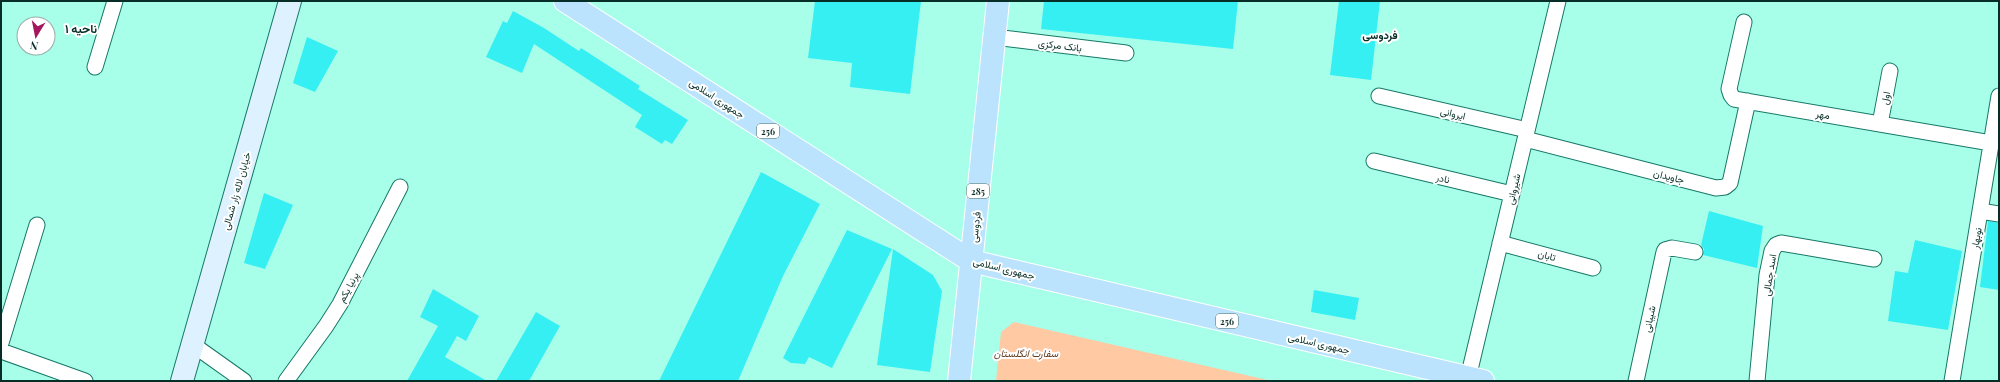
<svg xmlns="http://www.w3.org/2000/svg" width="2000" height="382" viewBox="0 0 2000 382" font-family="'Playfair Display',Vazirmatn,serif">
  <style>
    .green { fill: #fec9a3 }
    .building { fill: #36eff3 }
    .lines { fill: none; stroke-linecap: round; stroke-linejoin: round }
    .street-casing { stroke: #167867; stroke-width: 17 }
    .secondary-casing { stroke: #167867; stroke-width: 24 }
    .primary-casing { stroke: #fff; stroke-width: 24 }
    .street { stroke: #fff; stroke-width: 15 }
    .secondary { stroke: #ddf1fe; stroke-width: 22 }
    .primary { stroke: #bbe3fd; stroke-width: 22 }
    .labels { text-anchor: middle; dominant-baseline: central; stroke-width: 4; stroke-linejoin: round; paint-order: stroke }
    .shield { fill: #fff; stroke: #516c67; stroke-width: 1 }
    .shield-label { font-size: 9px; font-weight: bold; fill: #062d26 }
    .street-label { font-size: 10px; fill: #062d26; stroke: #fff }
    .park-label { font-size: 10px; font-style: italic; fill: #613c1f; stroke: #fff }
    .neighbourhood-label { font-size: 11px; font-weight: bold; fill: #062d26; stroke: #fff }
    .quarter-label { font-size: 12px; font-weight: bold; fill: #062d26; stroke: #fff }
  </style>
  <rect width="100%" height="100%" fill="#a7ffea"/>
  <path class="green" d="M1014 322 1272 381H996L1001 332Z"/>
  <path class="building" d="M815 1H921L910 94 850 87 852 63 808 58Z
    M1044 1H1238L1233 49 1041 29Z
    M1339 1H1380L1371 80 1330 75Z
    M513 11 544 28 579 51 581 48 640 86 638 89 688 120 672 144 665 140 662 144 635 127 642 115 534 44 522 73 486 57 503 21 507 23Z
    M307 37 338 51 315 92 293 83Z
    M761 172 820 204 783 276 738 381H659Z
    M264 193 293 205 265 269 244 263Z
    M1709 211 1763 226 1757 268 1703 255 1704 249 1701 245Z
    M1988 221 1999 223V290L1980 287Z
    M847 230 892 249 832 368 809 357 805 364 791 363 783 358Z
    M1915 240 1962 251 1948 330 1888 321 1895 271 1908 273Z
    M893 249 933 275 942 291 930 372 877 365Z
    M433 289 479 316 466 341 457 336 445 357 487 381H407L438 326 420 317Z
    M1314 290 1359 298 1355 320 1311 312Z
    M536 312 560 326 529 381H496Z"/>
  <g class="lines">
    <defs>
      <path id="street" d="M1744 22 1729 89 1731 95 1734 99 1991 143
        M994 37 1126 53
        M95 67 115 1
        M1379 96 1527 130
        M1880 124 1890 71
        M1525 139 1716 188 1725 187 1730 183 1748 101
        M1374 161 1512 194
        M1980 211 1999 214
        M1500 243 1593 268
        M1 343 37 225
        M192 344 244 381
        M1 351 85 381
        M1468 378 1558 1
        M286 381 326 326 340 304 400 187
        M1636 381 1664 252 1665 250 1672 248 1695 252
        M1757 381 1767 275 1772 251 1776 245 1781 243 1874 259
        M1952 381 1999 96"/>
      <path id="secondary" d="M182 381 290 1"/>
      <path id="primary" d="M565 1 971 261 1483 381
        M959 381 998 1"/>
    </defs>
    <use href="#street" class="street-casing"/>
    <use href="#secondary" class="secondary-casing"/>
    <use href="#primary" class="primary-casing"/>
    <use href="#street" class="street"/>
    <use href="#secondary" class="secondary"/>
    <use href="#primary" class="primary"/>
  </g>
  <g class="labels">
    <g class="shield">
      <rect x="757" y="124" width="22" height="14" rx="3"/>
      <rect x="967" y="184" width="22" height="14" rx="3"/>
      <rect x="1216" y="314" width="22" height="14" rx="3"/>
    </g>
    <g class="shield-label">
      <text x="768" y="131">256</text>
      <text x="978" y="191">285</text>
      <text x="1227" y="321">256</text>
    </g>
    <g class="street-label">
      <text transform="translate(1060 45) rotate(7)">بانک مرکزی</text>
      <text transform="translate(717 98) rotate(33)">جمهوری اسلامی</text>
      <text transform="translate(1885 98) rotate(-79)">اول</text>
      <text transform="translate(1453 113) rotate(13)">ایروانی</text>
      <text transform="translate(1823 114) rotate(10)">مهر</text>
      <text transform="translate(1669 176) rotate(14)">جاویدان</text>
      <text transform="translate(1443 178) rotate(13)">نادر</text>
      <text transform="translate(1513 189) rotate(-77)">شیروانی</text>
      <text transform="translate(236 191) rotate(-74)">خیابان لاله زار شمالی</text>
      <text transform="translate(975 227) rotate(-84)">فردوسی</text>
      <text transform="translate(1976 238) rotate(-81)">نوبهار</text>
      <text transform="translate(1547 255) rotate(15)">تابان</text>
      <text transform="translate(1004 268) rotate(14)">جمهوری اسلامی</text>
      <text transform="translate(1769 275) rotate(-81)">اسد جمالی</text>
      <text transform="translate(348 287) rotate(-62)">پرنیا یکم</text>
      <text transform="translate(1649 319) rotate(-78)">شیبانی</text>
      <text transform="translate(1319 343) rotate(13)">جمهوری اسلامی</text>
    </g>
    <g class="park-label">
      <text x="1026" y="353">سفارت انگلستان</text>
    </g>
    <g class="neighbourhood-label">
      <text x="1380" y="34">فردوسی</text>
    </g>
    <g class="quarter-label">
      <text x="81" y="28">ناحیه ۱</text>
    </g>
  </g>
  <rect width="2000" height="382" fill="none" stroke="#062d26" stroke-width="4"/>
  <g transform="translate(36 36) rotate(190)"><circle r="19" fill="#ffffff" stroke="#9baba8"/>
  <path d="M0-3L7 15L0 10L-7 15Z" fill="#a4175d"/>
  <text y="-6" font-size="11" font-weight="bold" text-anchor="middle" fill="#062d26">N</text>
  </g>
</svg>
